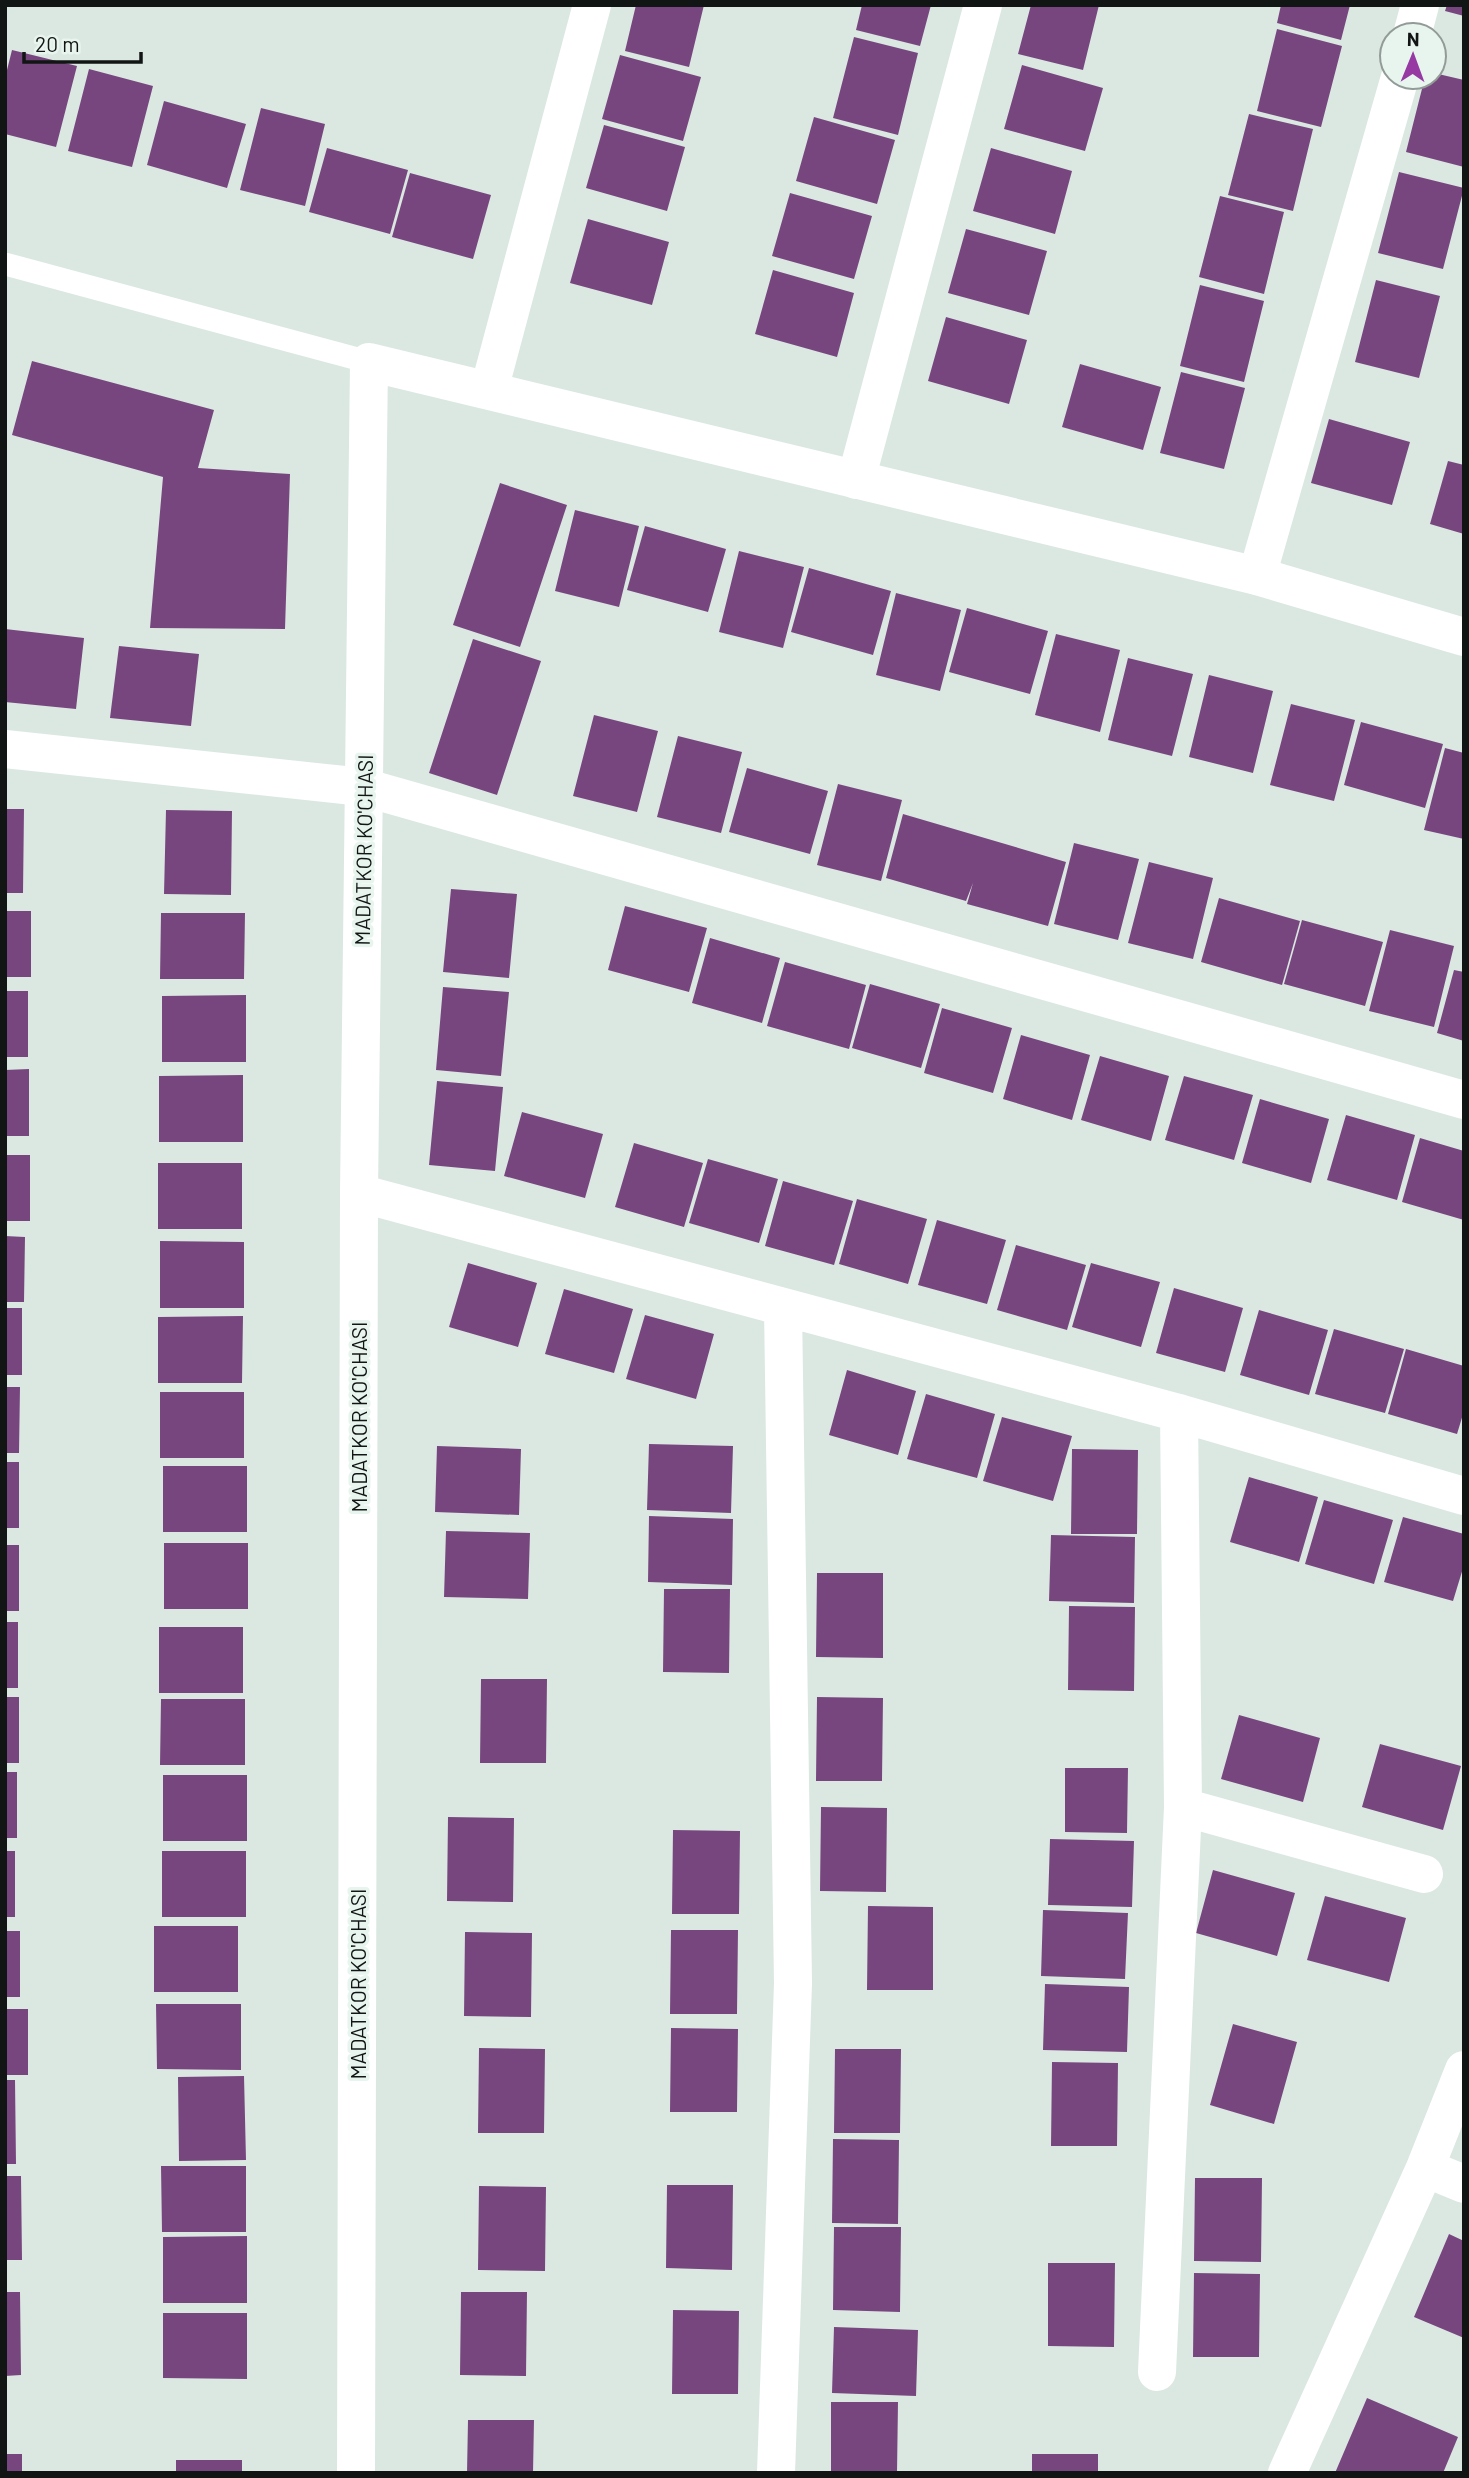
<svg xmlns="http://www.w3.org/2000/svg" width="1469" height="2478" viewBox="0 0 1469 2478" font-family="Barlow,sans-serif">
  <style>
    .building { fill: #78467f }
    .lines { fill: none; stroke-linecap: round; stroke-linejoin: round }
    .lane { stroke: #fff; stroke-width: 23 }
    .street { stroke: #fff; stroke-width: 38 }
    .secondary { stroke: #fff; stroke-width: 38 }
    .labels { text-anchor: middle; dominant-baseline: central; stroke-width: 7; stroke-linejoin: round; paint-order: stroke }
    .street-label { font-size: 21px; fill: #111514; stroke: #e8f5ef }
  </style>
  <rect width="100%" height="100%" fill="#dbe8e2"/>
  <path class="building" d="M636 5H704L689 67 625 51Z
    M862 5H931L920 46 856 30Z
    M1031 5H1099L1083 70 1018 54Z
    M1281 5H1350L1341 40 1277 23Z
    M1447 5H1464V16L1445 11Z
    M1277 29 1342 46 1321 127 1257 111Z
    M854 37 918 53 898 135 833 118Z
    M12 50 77 66 56 147 5 134V78Z
    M620 55 701 77 683 141 602 119Z
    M1022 65 1103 88 1085 151 1004 129Z
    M89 69 153 86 132 167 68 151Z
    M1434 73 1464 80V167L1406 152 1425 77H1434Z
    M164 101 246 124 227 188 147 165Z
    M261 108 325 124 305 206 240 190Z
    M1249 114 1313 129 1293 211 1228 195Z
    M814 117 895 140 877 204 796 181Z
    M604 125 685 147 667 211 586 188Z
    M327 148 408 170 390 234 309 212Z
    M991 148 1072 171 1055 234 973 211Z
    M1399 172 1464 188 1443 269 1378 253Z
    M410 173 491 195 473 259 392 237Z
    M790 193 872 216 854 279 772 256Z
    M1220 196 1284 212 1264 294 1199 277Z
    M588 219 669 242 652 305 570 283Z
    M966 229 1047 251 1029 315 948 293Z
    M773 270 854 293 837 357 755 334Z
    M1376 280 1440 296 1419 378 1355 362Z
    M1200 285 1264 301 1244 382 1180 366Z
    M946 317 1027 340 1009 404 928 381Z
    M32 361 214 410 198 468 290 474 285 629 150 628 163 477 12 435Z
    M1080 364 1161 387 1143 450 1062 427Z
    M1181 372 1245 388 1224 469 1160 453Z
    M1329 419 1410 442 1392 505 1311 483Z
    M1448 461 1464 465V534L1430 524Z
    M500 483 567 505 520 647 453 625Z
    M575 510 639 526 619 607 555 591Z
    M645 526 726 549 708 612 627 590Z
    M739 551 804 567 783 648 719 632Z
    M809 568 891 591 873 655 791 632Z
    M896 593 961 610 940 691 876 675Z
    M967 608 1048 631 1030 694 949 672Z
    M5 629 84 638 76 709 5 702Z
    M1056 634 1120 650 1100 732 1035 715Z
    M473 639 541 661 497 795 429 773Z
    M119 646 199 654 191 726 110 718Z
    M1128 658 1193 674 1172 756 1108 740Z
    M1209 675 1273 691 1253 773 1189 757Z
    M1291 704 1355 720 1334 801 1270 785Z
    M594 715 658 731 637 812 573 796Z
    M1361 722 1443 744 1425 808 1344 785Z
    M678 736 742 752 721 833 657 817Z
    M1445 748 1464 753V839L1424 830Z
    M747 768 828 791 810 854 729 832Z
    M838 784 902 800 881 881 817 865Z
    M5 809H24L23 893H5Z
    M166 810 232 811 231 895 164 894Z
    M903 814 1066 862 1048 926 967 904 973 883 966 901 886 878Z
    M1074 843 1139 859 1118 940 1054 924Z
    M1149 862 1213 878 1193 959 1128 943Z
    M451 889 517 894 509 978 443 972Z
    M1219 898 1300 921 1282 985 1201 962Z
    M625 906 707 928 689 992 608 970Z
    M5 911H31V977H5Z
    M161 913H245L244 979H160Z
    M1302 920 1383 942 1365 1006 1284 984Z
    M1390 930 1454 946 1434 1027 1369 1011Z
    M710 938 780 958 762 1023 692 1003Z
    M785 962 866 985 849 1049 767 1026Z
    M1454 970 1464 972V1041L1437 1033Z
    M870 984 940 1004 921 1068 852 1048Z
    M443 987 509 992 501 1076 436 1070Z
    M5 991H28V1057H5Z
    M246 995V1062H162V996Z
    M942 1008 1012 1028 993 1093 924 1073Z
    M1021 1035 1090 1055 1072 1120 1003 1099Z
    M1100 1056 1169 1076 1151 1141 1081 1120Z
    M29 1069V1136H5V1070Z
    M243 1075V1142H159V1076Z
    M1184 1076 1253 1095 1234 1160 1165 1140Z
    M437 1081 503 1087 495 1171 429 1165Z
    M1260 1099 1329 1119 1311 1183 1242 1163Z
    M522 1112 603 1134 585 1198 504 1176Z
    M1346 1115 1415 1135 1397 1200 1327 1180Z
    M1420 1138 1464 1151V1220L1402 1202Z
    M634 1143 703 1163 684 1227 615 1207Z
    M5 1155H30V1221H5Z
    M708 1159 778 1179 759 1243 689 1223Z
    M158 1163H242V1229H158Z
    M783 1181 853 1201 834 1265 765 1246Z
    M857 1199 927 1219 908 1284 839 1264Z
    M937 1220 1006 1240 987 1304 918 1285Z
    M5 1236 25 1237 24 1302H5Z
    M160 1241 244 1242V1308H160Z
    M1016 1245 1086 1265 1067 1330 997 1310Z
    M468 1263 537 1283 518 1347 449 1327Z
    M1091 1263 1160 1282 1141 1347 1072 1327Z
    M1174 1288 1243 1308 1225 1372 1156 1353Z
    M564 1289 633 1309 614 1373 545 1354Z
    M5 1308H22V1375H5Z
    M1259 1310 1328 1330 1309 1395 1240 1375Z
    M645 1315 714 1334 696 1399 626 1379Z
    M243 1316 242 1383H158V1317Z
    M1334 1329 1404 1349 1385 1413 1315 1394Z
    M1406 1349 1464 1366V1411L1457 1434 1388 1414Z
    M847 1370 916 1391 898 1455 829 1435Z
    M5 1387H20L19 1453H5Z
    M160 1392H244V1458H160Z
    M926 1394 995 1414 977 1478 907 1459Z
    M1002 1417 1072 1436 1053 1501 983 1481Z
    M649 1444 733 1446 731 1513 647 1510Z
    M437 1446 521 1449 519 1515 435 1512Z
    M1072 1449 1138 1450 1137 1534H1071Z
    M5 1462H19V1528H5Z
    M163 1466H247V1532H163Z
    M1249 1477 1318 1497 1299 1562 1230 1542Z
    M1324 1500 1393 1520 1374 1584 1305 1564Z
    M649 1516 733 1519 732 1585 648 1582Z
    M1403 1517 1464 1534V1565L1453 1601 1384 1582Z
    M446 1531 530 1533 528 1599 444 1597Z
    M1051 1535 1135 1537 1134 1603 1049 1601Z
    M164 1543H248V1609H164Z
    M5 1545H19V1611H5Z
    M817 1573H883V1658L816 1657Z
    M664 1589H730L729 1673 663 1672Z
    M1069 1606 1135 1607 1134 1691 1068 1690Z
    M5 1622H18V1688H5Z
    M159 1627H243V1693H159Z
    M481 1679H547L546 1763H480Z
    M5 1697H19V1763H5Z
    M817 1697 883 1698 882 1781H816Z
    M161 1699H245V1765H160Z
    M1239 1715 1320 1738 1303 1802 1221 1779Z
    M1380 1744 1461 1766 1443 1830 1362 1807Z
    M1065 1768H1128L1127 1833 1065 1832Z
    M5 1772H17V1838H5Z
    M163 1775H247V1841H163Z
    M821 1807 887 1808 886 1892 820 1891Z
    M448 1817 514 1818 513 1902 447 1901Z
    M673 1830 740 1831 739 1914H672Z
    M1050 1839 1134 1841 1132 1907 1048 1905Z
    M5 1851H15V1917H5Z
    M162 1851H246V1917H162Z
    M1213 1870 1295 1893 1277 1956 1196 1933Z
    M1325 1896 1406 1918 1389 1982 1307 1960Z
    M868 1906 933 1907V1990H867Z
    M1043 1910 1128 1913 1125 1979 1041 1976Z
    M154 1926H238V1992H154Z
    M671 1930H738L737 2014H670Z
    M5 1931H20V1997H5Z
    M465 1932 532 1933 531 2017 464 2016Z
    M1045 1984 1129 1987 1127 2052 1043 2050Z
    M156 2004H241V2070L157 2069Z
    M5 2009H28V2075H5Z
    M1233 2024 1297 2042 1274 2124 1210 2105Z
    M671 2028 738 2029 737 2112H670Z
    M479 2048 545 2049 544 2133H478Z
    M835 2049H901L900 2133H834Z
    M1052 2062 1118 2063 1117 2146H1051Z
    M244 2076 246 2160 179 2161 178 2077Z
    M5 2080H15L16 2164H5Z
    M833 2139 899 2140 898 2224 832 2223Z
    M161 2166H246V2232H162Z
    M5 2176H21L22 2260H5Z
    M1195 2178H1262L1261 2262 1194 2261Z
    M667 2185H733L732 2270 666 2268Z
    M479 2186 546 2187 545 2271 478 2270Z
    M834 2227H901L900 2312 833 2310Z
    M1449 2234 1464 2241V2338L1414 2317Z
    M247 2236V2303H163V2237Z
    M1048 2263H1115L1114 2347 1048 2346Z
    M1194 2273 1260 2274 1259 2357H1193Z
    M5 2292H20L21 2375 5 2376Z
    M461 2292H527L526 2376 460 2375Z
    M673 2310 739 2311 738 2394H672Z
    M163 2313H247V2379L163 2378Z
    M834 2327 918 2330 916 2396 832 2393Z
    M1367 2398 1458 2437 1443 2473H1335Z
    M831 2402H898L897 2473H831Z
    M468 2420H534L533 2473H467Z
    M5 2454H22V2473H5Z
    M1032 2454H1098V2473H1032Z
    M176 2460H242V2473H176Z"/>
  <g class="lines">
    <path class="lane" d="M5 264 369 362"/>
    <path class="street" d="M1412 35 1420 5
      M489 390 592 5
      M856 480 983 5
      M1257 576 1400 77
      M5 749 363 787 1464 1100
      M359 1193 1179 1413 1464 1496
      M1183 1807 1424 1874
      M1425 2168 1464 2184
      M1157 2372 1183 1807 1179 1413
      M776 2473 793 1983 783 1308
      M1287 2473 1425 2168 1464 2070"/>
    <path class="secondary" d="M356 2473 359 1193 369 362 1257 576 1464 637"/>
  </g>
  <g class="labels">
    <g class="street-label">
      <text transform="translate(363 850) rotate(-89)">MADATKOR KO'CHASI</text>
      <text transform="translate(358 1417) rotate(-90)">MADATKOR KO'CHASI</text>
      <text transform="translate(357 1984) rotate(-90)">MADATKOR KO'CHASI</text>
    </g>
  </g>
  <rect width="1469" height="2478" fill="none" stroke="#111514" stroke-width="14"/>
  <g transform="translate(1413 56) rotate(1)"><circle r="33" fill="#e8f5ef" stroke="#929b97" stroke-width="2"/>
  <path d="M0-5L12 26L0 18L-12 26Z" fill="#9639a3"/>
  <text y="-10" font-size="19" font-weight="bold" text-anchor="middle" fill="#111514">N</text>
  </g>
  <path d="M24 52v10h117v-10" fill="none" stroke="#111514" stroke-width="3.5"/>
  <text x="35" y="52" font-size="21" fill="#111514" stroke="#e8f5ef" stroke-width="5" paint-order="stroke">20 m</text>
</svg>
